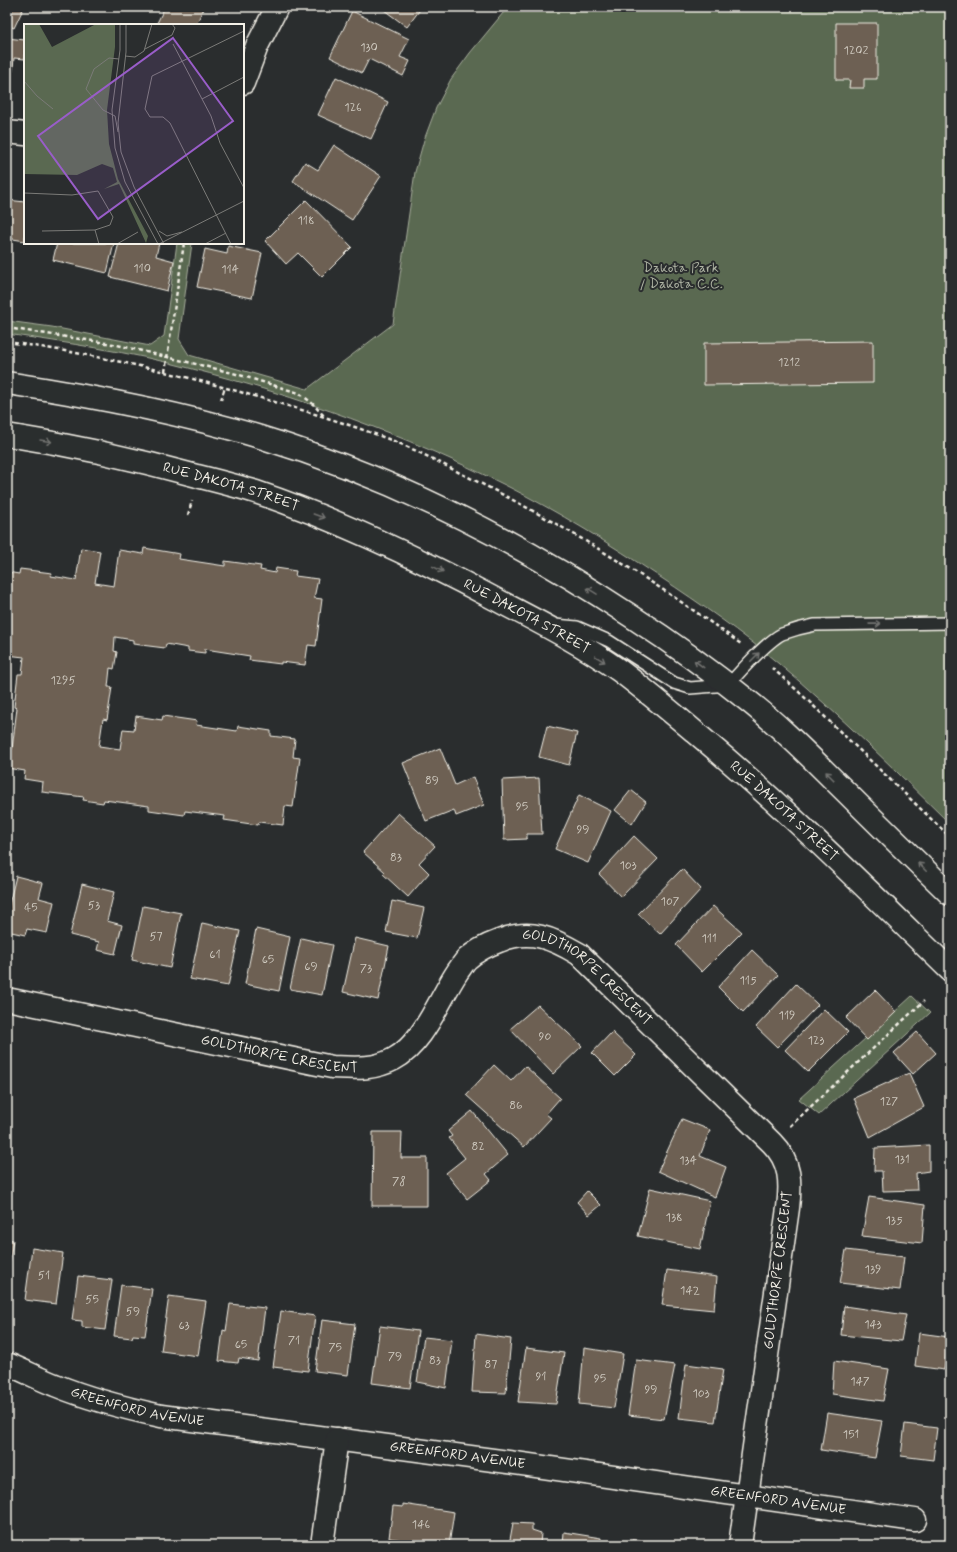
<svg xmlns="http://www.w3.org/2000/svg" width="957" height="1552" viewBox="0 0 957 1552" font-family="Mynerve,sans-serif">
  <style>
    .green { fill: #5a6951; stroke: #a7ad9c }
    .building { fill: #6d6153; stroke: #f4f1e8 }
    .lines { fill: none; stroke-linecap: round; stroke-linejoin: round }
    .service-casing { stroke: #f4f1e8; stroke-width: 14 }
    .minor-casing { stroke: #f4f1e8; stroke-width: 25 }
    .secondary-casing { stroke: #f4f1e8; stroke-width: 25 }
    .path { stroke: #f4f1e8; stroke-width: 2.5; stroke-dasharray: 4 3; stroke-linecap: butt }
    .service { stroke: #2a2d2e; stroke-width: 11 }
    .minor { stroke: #2a2d2e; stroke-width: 22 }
    .secondary { stroke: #2a2d2e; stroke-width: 22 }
    .oneway { stroke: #71726f }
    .labels { text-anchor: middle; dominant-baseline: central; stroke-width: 4; stroke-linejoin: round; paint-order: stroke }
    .number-label { font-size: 12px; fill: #d2cdc3 }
    .park-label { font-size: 14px; fill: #afb4a4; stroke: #2a2d2e }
    .street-label { font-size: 14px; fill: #f4f1e8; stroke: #2a2d2e }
    .inset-road { fill: none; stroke: #7b7b78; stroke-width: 1 }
    .view { fill: #995dc9; fill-opacity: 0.15; stroke: #995dc9; stroke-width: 2 }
    .inset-edge { fill: none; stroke: #f4f1e8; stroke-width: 2 }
  </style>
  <rect width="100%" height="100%" fill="#2a2d2e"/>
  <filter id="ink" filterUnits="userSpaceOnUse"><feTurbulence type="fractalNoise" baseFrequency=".025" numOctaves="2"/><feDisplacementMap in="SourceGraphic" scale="8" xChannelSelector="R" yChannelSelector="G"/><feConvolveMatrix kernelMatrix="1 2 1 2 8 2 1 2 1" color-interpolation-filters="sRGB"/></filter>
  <g filter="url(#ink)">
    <path class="green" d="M508 7H950V824C894 769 839 714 779 664 741 632 701 604 660 577 610 544 559 512 505 485 405 435 298 396 189 368 130 352 68 343 7 334V321L52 327 150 346 164 336 177 243H192L179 339 189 355 307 389 393 324 415 172 424 140 436 108 451 79 470 53Z
      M912 996 930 1013 819 1115 799 1099Z"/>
    <path class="building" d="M7 7H24L14 28 7 25Z
      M165 7H204L196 25H156Z
      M380 7H422L407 27Z
      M352 11 409 39 400 57 410 61 403 76 369 59 362 73 330 57Z
      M836 23H877V79H864V88H849L850 80H836Z
      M7 38 25 40V59L14 58 11 87 7 86Z
      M336 77 388 102 371 139 318 115Z
      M334 145 381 176 352 220 293 181 305 162 318 170Z
      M7 200 25 202V241L7 238Z
      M306 200 352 247 322 277 298 253 286 264 265 241Z
      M57 243H114L107 273 53 260Z
      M119 243H159L156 256 174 261 167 291 110 277Z
      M228 246 262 253 252 298 197 287 205 249 227 254Z
      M873 341V383L704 385V343Z
      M81 548 100 551 95 583 114 586 119 550 143 554 144 548 180 554 179 559 225 566V561L261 566 260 570 275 573 276 568 296 571 295 576 318 579 314 598 322 599 316 646 308 645 305 665 281 662V664L249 660 250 656 205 649V653L188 651V648L166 644 165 648 133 644V640L115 637 114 651 117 652 114 669 110 668 108 687H112L107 720 103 719 99 746 120 749 123 729 134 730 136 716 162 720 163 716 197 721 196 725 237 731 238 726 271 731V736L295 739 293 757 300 758 293 807 285 806 283 825 259 822 258 825 224 820 225 816 185 811 184 815 149 810V806L104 800 103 803 83 800 84 797 42 792 43 782 24 779 25 771 7 768V748L12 749 17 708 14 707 18 674H22L24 657 7 655V572L19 574 20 569 52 573 51 576 76 580Z
      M547 726 577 733 569 765 539 757Z
      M440 748 455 785 473 777 484 805 456 816 454 810 426 821 403 763Z
      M539 778 542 834H527V839L504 840 502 780Z
      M631 790 646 802 632 824 615 810Z
      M579 795 611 811 588 863 555 849Z
      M398 813 435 846 419 863 429 873 408 897 383 874 385 872 363 852Z
      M634 836 658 859 621 897 599 874Z
      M682 869 701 889 660 934 638 914Z
      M16 876 43 883 39 898 54 902 47 933 27 929 25 935 7 931V913Z
      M82 884 114 892 107 921 122 925 115 954 97 950 99 942 70 935Z
      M392 901 424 908 417 938 386 932Z
      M143 906 181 913 170 968 132 960Z
      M713 906 742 932 702 972 676 945Z
      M202 923 240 931 228 986 190 979Z
      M256 929 290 937 279 991 245 984Z
      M301 938 332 945 322 995 290 989Z
      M355 938 389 946 378 1000 343 992Z
      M752 950 778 975 743 1012 718 987Z
      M796 984 818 1005 777 1047 756 1027Z
      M875 990 896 1012 867 1040 846 1018Z
      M538 1005 582 1046 553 1074 510 1029Z
      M824 1009 848 1032 808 1072 785 1050Z
      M612 1032 636 1055 615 1076 592 1053Z
      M917 1032 936 1053 913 1074 894 1053Z
      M494 1065 511 1081 525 1066 560 1098 546 1114 551 1118 524 1147 466 1095Z
      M909 1073 924 1107 870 1137 854 1098Z
      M472 1111 508 1155 486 1174 491 1180 467 1199 446 1173 465 1158 449 1138 452 1136 448 1131Z
      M682 1119 710 1130 700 1156 726 1167 715 1197 658 1171Z
      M373 1132H402L401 1158H427V1206H372Z
      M929 1145V1171L916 1173 917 1190 883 1191 882 1171H874L875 1148Z
      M650 1188 710 1201 700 1249 638 1236Z
      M587 1191 601 1205 589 1215 577 1202Z
      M869 1197 925 1205 922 1243 862 1236Z
      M7 1239 13 1240 7 1279Z
      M32 1248 63 1253 56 1304 25 1300Z
      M846 1250 904 1257 900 1290 840 1283Z
      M667 1270 717 1277 714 1310 662 1305Z
      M78 1276 112 1280 105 1330 82 1327V1321L72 1320Z
      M121 1285 152 1289 145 1336 133 1335 132 1338 114 1336Z
      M169 1296 206 1301 198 1356 161 1351Z
      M230 1304 265 1308 258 1361 239 1358 238 1363 219 1361 223 1330 226 1331Z
      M844 1306 906 1315 901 1341 841 1335Z
      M281 1311 315 1316 308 1371 273 1367Z
      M322 1320 355 1324 348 1375 315 1371Z
      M380 1326 418 1331 410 1388 372 1383Z
      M919 1333 949 1337 944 1370 915 1366Z
      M476 1334 511 1339 506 1393 472 1392Z
      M424 1337 452 1340 446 1388 417 1382Z
      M526 1348 564 1353 556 1404 518 1402Z
      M584 1348 623 1354 614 1408 579 1404Z
      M636 1360 675 1365 664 1419 628 1415Z
      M834 1361 889 1369 883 1401 832 1394Z
      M686 1364 723 1369 715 1422 679 1418Z
      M827 1413 882 1421 875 1458 821 1450Z
      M905 1424 937 1428 933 1460 901 1456Z
      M403 1504 454 1512 449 1545H439L389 1538 393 1506 403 1507Z
      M513 1523 532 1524V1530L541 1533 540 1545H509Z
      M564 1532 601 1538 600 1545H563Z
      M619 1540 631 1542 632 1540 652 1543V1545H619Z"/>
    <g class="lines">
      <defs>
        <path id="service" d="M555 625 577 627 609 641 674 683 690 688 728 685C741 671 766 642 782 634 793 630 804 627 815 625L950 623"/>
        <g id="minor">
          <path d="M243 83 257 46 277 7"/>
          <path d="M7 132 25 134"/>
          <path id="s1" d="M7 999 332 1067C355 1068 373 1070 394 1059 424 1043 439 999 458 971 461 967 464 962 467 959 476 951 488 945 499 941 530 928 552 938 579 954L772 1143C791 1162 791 1183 788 1208L740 1545"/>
          <path id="s2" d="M7 1364C23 1370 39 1379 55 1385 89 1399 124 1408 161 1416L508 1462 915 1520"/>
          <path d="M322 1545 337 1439"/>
        </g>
        <g id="secondary">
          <path d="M7 383C92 396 177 412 260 437 392 477 516 540 631 616 671 642 710 670 747 700 783 728 815 762 848 794 882 828 916 861 950 894"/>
          <path id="s3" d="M7 435C71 445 135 459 197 476 217 481 237 486 256 492 339 520 418 558 495 599 537 621 581 643 620 671 648 692 675 715 702 738 789 811 869 891 950 970"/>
        </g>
      </defs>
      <use href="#service" class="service-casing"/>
      <use href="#minor" class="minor-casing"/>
      <use href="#secondary" class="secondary-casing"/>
      <path class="path" d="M7 328 113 344 233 373 299 393 312 403 325 417
        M7 342C88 353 169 371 247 394 299 409 351 424 401 444 422 453 442 464 462 474 560 522 653 580 741 644
        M165 372 184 243
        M221 400 225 387
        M188 515 192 501
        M772 668 799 692 950 837
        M790 1126 924 1001"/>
      <use href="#service" class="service"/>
      <use href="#minor" class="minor"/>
      <use href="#secondary" class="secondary"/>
    </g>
    <defs><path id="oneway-shaft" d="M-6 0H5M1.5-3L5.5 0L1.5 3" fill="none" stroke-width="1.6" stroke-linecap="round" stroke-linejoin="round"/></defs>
    <g class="oneway">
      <use href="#oneway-shaft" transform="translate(46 441) rotate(9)"/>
      <use href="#oneway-shaft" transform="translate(319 516) rotate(20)"/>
      <use href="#oneway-shaft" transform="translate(438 569) rotate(26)"/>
      <use href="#oneway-shaft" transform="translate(592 591) rotate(-148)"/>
      <use href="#oneway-shaft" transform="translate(875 624) rotate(-1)"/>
      <use href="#oneway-shaft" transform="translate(755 657) rotate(-45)"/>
      <use href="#oneway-shaft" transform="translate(600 659) rotate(32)"/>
      <use href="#oneway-shaft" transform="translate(699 664) rotate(-143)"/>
      <use href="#oneway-shaft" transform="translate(830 776) rotate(-135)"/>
      <use href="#oneway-shaft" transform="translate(922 867) rotate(-135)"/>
    </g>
  </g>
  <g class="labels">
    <g class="number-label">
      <text x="369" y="48">130</text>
      <text x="856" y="51">1202</text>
      <text x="353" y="108">126</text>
      <text x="306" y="221">118</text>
      <text x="142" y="269">110</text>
      <text x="230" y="270">114</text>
      <text x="789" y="363">1212</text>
      <text x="63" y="681">1295</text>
      <text x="432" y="781">89</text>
      <text x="522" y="807">95</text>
      <text x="583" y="830">99</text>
      <text x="396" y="858">83</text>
      <text x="628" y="866">103</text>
      <text x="670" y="902">107</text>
      <text x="94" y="906">53</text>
      <text x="31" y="908">45</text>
      <text x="156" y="937">57</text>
      <text x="709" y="939">111</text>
      <text x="215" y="955">61</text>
      <text x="268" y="960">65</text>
      <text x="311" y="967">69</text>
      <text x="366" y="969">73</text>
      <text x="748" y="981">115</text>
      <text x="787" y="1016">119</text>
      <text x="545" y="1037">90</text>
      <text x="816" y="1041">123</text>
      <text x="889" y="1102">127</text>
      <text x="516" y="1106">86</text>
      <text x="478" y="1147">82</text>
      <text x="902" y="1160">131</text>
      <text x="688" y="1161">134</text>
      <text x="399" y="1182">78</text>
      <text x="674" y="1218">138</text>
      <text x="894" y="1221">135</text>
      <text x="873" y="1270">139</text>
      <text x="44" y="1276">51</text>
      <text x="690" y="1291">142</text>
      <text x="92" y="1300">55</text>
      <text x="133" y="1312">59</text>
      <text x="873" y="1325">143</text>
      <text x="184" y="1326">63</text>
      <text x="294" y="1341">71</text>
      <text x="241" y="1345">65</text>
      <text x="335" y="1348">75</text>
      <text x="395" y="1357">79</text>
      <text x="435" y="1361">83</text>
      <text x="491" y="1365">87</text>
      <text x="541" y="1377">91</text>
      <text x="600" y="1379">95</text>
      <text x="860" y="1382">147</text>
      <text x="651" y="1390">99</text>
      <text x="701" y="1394">103</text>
      <text x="851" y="1435">151</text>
      <text x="421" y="1525">146</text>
    </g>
    <g class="park-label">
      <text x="681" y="268">Dakota Park<tspan x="681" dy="16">/ Dakota C.C.</tspan></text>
    </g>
    <g class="street-label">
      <text stroke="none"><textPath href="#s3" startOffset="230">RUE DAKOTA STREET</textPath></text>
      <text stroke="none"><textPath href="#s3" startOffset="554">RUE DAKOTA STREET</textPath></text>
      <text stroke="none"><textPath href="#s3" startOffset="878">RUE DAKOTA STREET</textPath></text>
      <text stroke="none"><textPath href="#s1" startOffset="661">GOLDTHORPE CRESCENT</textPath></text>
      <text stroke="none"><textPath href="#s1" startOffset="278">GOLDTHORPE CRESCENT</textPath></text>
      <text transform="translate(778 1270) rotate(-83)">GOLDTHORPE CRESCENT</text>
      <text stroke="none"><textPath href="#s2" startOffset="138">GREENFORD AVENUE</textPath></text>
      <text stroke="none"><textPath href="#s2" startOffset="462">GREENFORD AVENUE</textPath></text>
      <text stroke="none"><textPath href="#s2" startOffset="786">GREENFORD AVENUE</textPath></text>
    </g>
  </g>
  <g transform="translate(24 24)">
    <rect width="220" height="220" fill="#2a2d2e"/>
    <path d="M0 0H15L28 23 72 0H91V23L83 86 85 120 94 155 124 212 122 219 95 160 80 165 93 158 89 144 78 140 53 151 0 150Z" fill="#5a6951"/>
    <path class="inset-road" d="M96 0V26L88 86 91 124 101 158 134 220M102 0V28L94 99 97 128 110 163 140 220M149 20 187 92 196 119 220 164M121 25 148 11 151 4 148 0M101 32 111 33 120 27 128 0M0 57 13 72 29 85M178 75 220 53M94 108 91 92 79 86 62 65 70 45 85 34 95 35M0 169 48 171 74 167 89 193 86 201 71 206 18 207M71 206 75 220M135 207 143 212 158 208M93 220 114 208M135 220 220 177M181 220 202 209M207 220 146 99 139 93H126L121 85 128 52 220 7"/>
    <path class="view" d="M149 14 209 97 74 195 14 112Z"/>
    <rect width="220" height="220" class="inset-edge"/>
  </g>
  <rect width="957" height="1552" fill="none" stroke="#2a2d2e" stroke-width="24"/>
  <rect x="12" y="12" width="933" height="1528" fill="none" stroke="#f4f1e8" stroke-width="1.5" filter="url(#ink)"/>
</svg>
